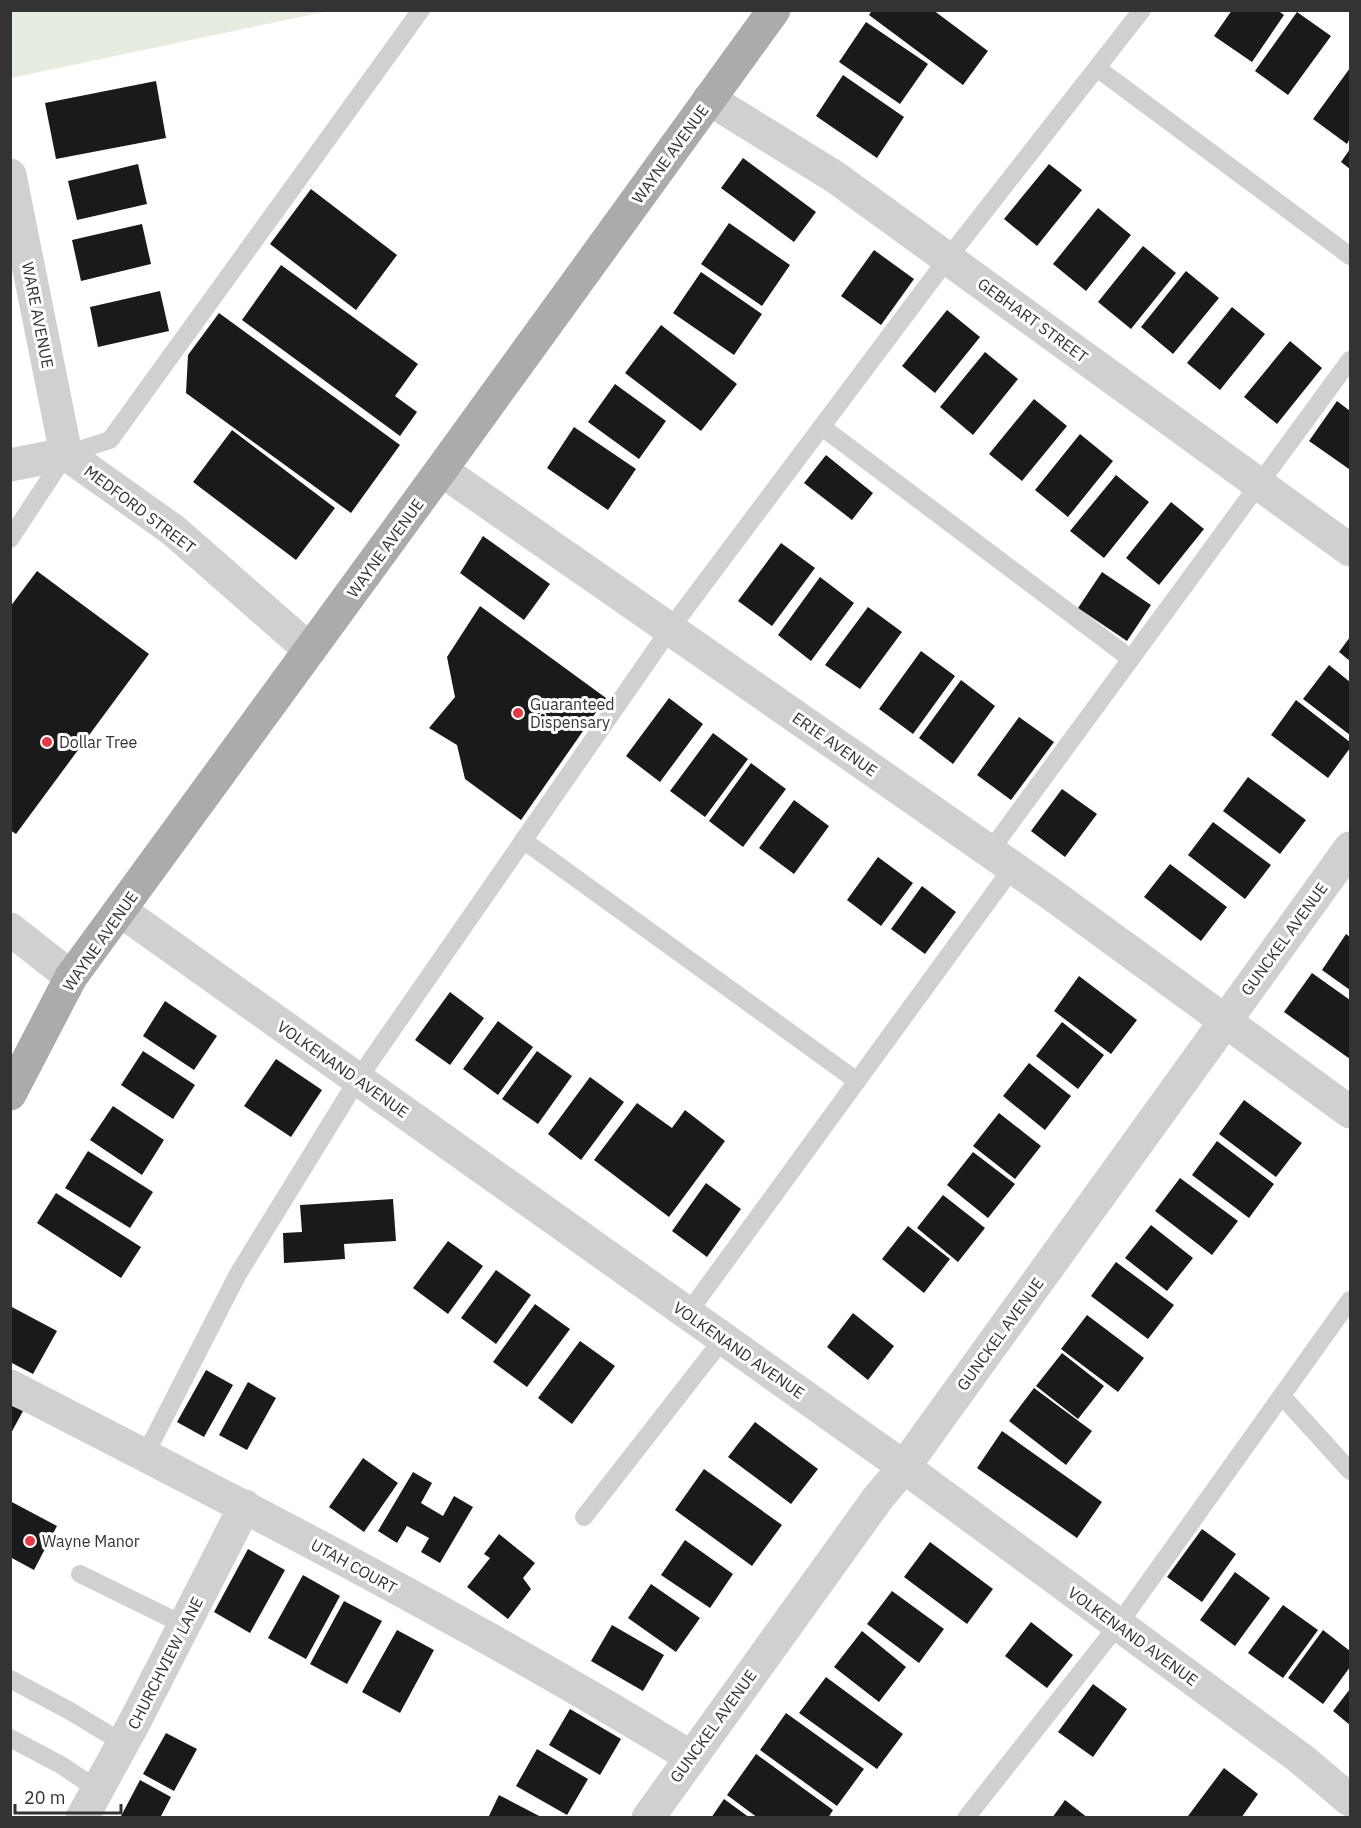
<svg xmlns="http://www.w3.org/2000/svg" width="1361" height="1828" viewBox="0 0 1361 1828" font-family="'IBM Plex Sans',sans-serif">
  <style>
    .green { fill: #e6ecdf }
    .building { fill: #1a1a1a }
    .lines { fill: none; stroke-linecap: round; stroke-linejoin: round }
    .service { stroke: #d0d0d0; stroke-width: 18 }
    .minor { stroke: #d0d0d0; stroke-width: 33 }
    .primary { stroke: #ababab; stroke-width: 33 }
    .poi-dot { fill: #e63946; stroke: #fff; stroke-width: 2 }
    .labels { text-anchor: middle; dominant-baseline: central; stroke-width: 6; stroke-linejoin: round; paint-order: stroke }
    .street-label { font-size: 16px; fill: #333; stroke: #fff }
    .poi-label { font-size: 16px; fill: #333; stroke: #fff; text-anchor: start }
  </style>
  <rect width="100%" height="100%" fill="#fff"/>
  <path class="green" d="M11 10H328V11L11 78Z"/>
  <path class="building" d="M872 10H933L988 51 963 85 869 15Z
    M1232 10H1277L1284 15 1252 62 1214 36Z
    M1297 12 1331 36 1288 95 1255 71Z
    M866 22 928 64 900 104 839 62Z
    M1350 68V138L1347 144 1313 119Z
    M843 75 904 117 877 158 816 116Z
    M156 81 166 138 56 159 45 103Z
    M1350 149V169L1341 162Z
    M743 158 816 212 794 242 721 188Z
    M138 164 147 204 77 220 68 181Z
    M1049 164 1082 190 1037 246 1004 219Z
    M311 189 397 255 356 310 270 244Z
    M1098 208 1131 235 1086 291 1053 264Z
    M729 223 790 265 762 306 701 264Z
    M142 224 151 264 81 281 72 240Z
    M1143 246 1176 273 1131 329 1098 302Z
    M874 250 914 279 881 325 841 296Z
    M281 265 418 364 395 396 417 412 400 436 242 320Z
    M1186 271 1219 298 1173 354 1141 327Z
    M701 272 762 314 734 355 673 313Z
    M160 291 169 331 98 347 90 307Z
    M1232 307 1265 334 1220 390 1187 363Z
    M947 310 980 337 935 393 902 366Z
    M219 313 400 445 351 513 186 393 188 355Z
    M661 325 737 384 701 431 625 373Z
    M1290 341 1322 368 1277 424 1244 397Z
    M985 352 1018 379 973 435 940 407Z
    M615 384 666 421 639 459 588 422Z
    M1034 399 1067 426 1022 481 989 454Z
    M1337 401 1350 411V467L1349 469 1309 441Z
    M574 427 636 469 608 510 547 468Z
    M232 430 335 508 296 560 193 482Z
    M1080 434 1113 461 1068 517 1035 490Z
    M826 455 873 493 852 520 804 483Z
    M1116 475 1149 502 1104 558 1070 531Z
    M1171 502 1204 529 1159 585 1126 558Z
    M483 536 550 584 524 620 460 573Z
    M781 543 815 568 772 626 738 601Z
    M37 571 149 654 16 834 10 830V607Z
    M1102 572 1151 605 1127 641 1078 608Z
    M820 577 854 603 811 661 778 635Z
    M480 606 606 698 521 820 465 779 457 745 429 728 455 697 447 657Z
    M868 607 902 632 860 689 825 665Z
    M1350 637V661L1339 652Z
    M921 651 955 676 913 734 879 709Z
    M1329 665 1350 682V735L1303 699Z
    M961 680 995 706 953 764 919 738Z
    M669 698 703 724 660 782 626 756Z
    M1296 700 1350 742V748L1328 778 1271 735Z
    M1019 717 1054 742 1011 800 977 775Z
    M713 733 748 759 705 817 670 791Z
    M751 763 786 789 743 847 709 821Z
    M1248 777 1306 820 1280 854 1223 811Z
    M1062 789 1097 814 1065 857 1031 831Z
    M794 800 829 826 794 874 759 848Z
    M1213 822 1271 865 1245 899 1188 855Z
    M878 857 913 883 881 926 847 900Z
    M1170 864 1227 907 1201 941 1144 897Z
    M922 886 956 912 925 954 891 929Z
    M1346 934 1350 937V990L1322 970Z
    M1312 973 1350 1000V1059L1284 1012Z
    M1079 976 1137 1020 1111 1054 1054 1011Z
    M450 992 484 1018 450 1065 415 1040Z
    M165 1001 217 1036 194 1070 143 1036Z
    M498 1021 533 1047 498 1095 463 1069Z
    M1062 1022 1104 1055 1078 1089 1036 1056Z
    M143 1051 195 1085 173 1119 121 1085Z
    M537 1051 572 1076 538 1124 502 1099Z
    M276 1059 322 1090 291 1137 244 1106Z
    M1029 1063 1071 1096 1045 1130 1003 1096Z
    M590 1077 624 1102 581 1160 548 1134Z
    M1244 1100 1302 1143 1276 1177 1219 1134Z
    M637 1103 672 1128 685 1110 725 1141 669 1217 594 1160Z
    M113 1106 164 1140 142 1175 90 1140Z
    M999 1113 1041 1146 1015 1179 973 1146Z
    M1217 1141 1274 1184 1249 1218 1192 1175Z
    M88 1151 153 1192 130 1228 65 1188Z
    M973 1152 1015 1184 988 1218 947 1185Z
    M1180 1178 1238 1221 1212 1255 1155 1211Z
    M706 1183 741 1209 707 1257 672 1231Z
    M56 1193 141 1247 121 1278 37 1223Z
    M943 1195 985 1228 958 1262 917 1228Z
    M393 1199 396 1241 344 1244 345 1259 284 1263 283 1233 302 1232 300 1205Z
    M1151 1225 1193 1258 1167 1291 1125 1258Z
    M908 1226 950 1259 924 1293 882 1259Z
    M448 1241 483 1266 448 1314 413 1288Z
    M1116 1262 1174 1305 1148 1339 1091 1296Z
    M496 1270 531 1295 496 1344 461 1318Z
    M535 1304 570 1329 527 1387 493 1362Z
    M10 1306 57 1331 33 1374 10 1362Z
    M853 1313 894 1346 868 1380 827 1347Z
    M1087 1315 1144 1358 1118 1392 1061 1349Z
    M580 1341 615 1366 572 1424 538 1398Z
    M1062 1353 1104 1386 1078 1419 1036 1386Z
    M206 1370 233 1385 204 1437 177 1422Z
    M248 1382 276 1398 247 1450 219 1435Z
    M1034 1388 1092 1431 1066 1465 1009 1421Z
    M10 1405 23 1411 10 1435Z
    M755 1422 818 1469 791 1504 728 1457Z
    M1002 1431 1102 1502 1077 1538 977 1468Z
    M363 1458 398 1483 364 1532 329 1507Z
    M704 1469 782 1525 752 1566 675 1510Z
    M413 1472 432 1483 421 1503 443 1516 454 1496 473 1507 440 1563 421 1552 429 1538 407 1526 397 1543 378 1531Z
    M10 1501 57 1526 34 1570 10 1557Z
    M1202 1529 1236 1554 1202 1602 1167 1577Z
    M499 1534 535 1563 523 1578 531 1589 508 1619 467 1587 490 1558 484 1554Z
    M685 1540 733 1574 710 1608 661 1575Z
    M930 1542 993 1589 967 1624 904 1577Z
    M248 1549 285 1570 250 1633 214 1612Z
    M1235 1572 1270 1598 1235 1646 1200 1620Z
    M303 1575 340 1596 306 1659 268 1638Z
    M651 1584 700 1618 676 1652 628 1618Z
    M892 1591 944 1629 919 1663 867 1624Z
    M344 1601 382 1621 347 1684 310 1664Z
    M1283 1605 1318 1630 1283 1678 1248 1653Z
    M1031 1622 1073 1655 1047 1688 1005 1656Z
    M612 1625 664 1655 643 1691 591 1661Z
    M397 1630 434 1650 400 1713 362 1692Z
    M1323 1630 1350 1651V1667L1323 1704 1288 1678Z
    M862 1631 906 1667 879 1702 834 1667Z
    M826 1677 903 1734 877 1769 799 1713Z
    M1093 1684 1127 1709 1093 1757 1058 1732Z
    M1350 1689V1725L1333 1711Z
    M570 1709 621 1739 600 1775 549 1745Z
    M786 1713 864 1769 837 1806 760 1750Z
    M166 1733 197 1749 174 1791 143 1774Z
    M537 1749 588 1779 567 1815 516 1786Z
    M756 1754 833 1810 828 1818H758L727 1795Z
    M1224 1768 1258 1794 1241 1818H1191L1188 1816Z
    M140 1780 171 1797 160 1818H120Z
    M499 1795 543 1818H488Z
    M724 1799 750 1818H711Z
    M1065 1800 1088 1818H1052Z"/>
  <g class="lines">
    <path class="service" d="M1097 68 1350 256
      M822 427 1131 659
      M10 539 66 454 110 440 421 10
      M523 840 857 1081
      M990 851 1350 360
      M688 1313 1013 867
      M1282 1396 1350 1471
      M145 1455 238 1274 358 1079 670 629 948 258 1142 10
      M584 1517 723 1339
      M80 1574 184 1625
      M10 1679 70 1711 123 1743
      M10 1738 61 1765 97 1789
      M966 1818 1118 1625 1350 1300"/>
    <path class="minor" d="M709 99 835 177 1350 550
      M10 175 66 454
      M10 465 66 454 173 530 310 650
      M441 470 1051 894 1350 1112
      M121 911 904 1467 1300 1758 1350 1800
      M10 929 71 977
      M10 1386C240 1504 471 1622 691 1757
      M82 1818 134 1723 245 1506
      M648 1818 878 1498 904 1467 1350 848"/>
    <path class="primary" d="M10 1094 71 977 441 470 774 10"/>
  </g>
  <g class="poi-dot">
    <circle cx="518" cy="713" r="6"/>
    <circle cx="47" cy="742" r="6"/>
    <circle cx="30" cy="1541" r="6"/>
  </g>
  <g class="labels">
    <g class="street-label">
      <text transform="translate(670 154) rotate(-54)">WAYNE AVENUE</text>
      <text transform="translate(38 315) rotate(79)">WARE AVENUE</text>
      <text transform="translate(1033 320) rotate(36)">GEBHART STREET</text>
      <text transform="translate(140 509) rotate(37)">MEDFORD STREET</text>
      <text transform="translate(385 548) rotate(-54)">WAYNE AVENUE</text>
      <text transform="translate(835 744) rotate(35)">ERIE AVENUE</text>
      <text transform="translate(1284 939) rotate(-54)">GUNCKEL AVENUE</text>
      <text transform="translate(100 941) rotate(-55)">WAYNE AVENUE</text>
      <text transform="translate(343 1069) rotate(35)">VOLKENAND AVENUE</text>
      <text transform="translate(1000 1334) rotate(-54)">GUNCKEL AVENUE</text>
      <text transform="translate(739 1350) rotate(35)">VOLKENAND AVENUE</text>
      <text transform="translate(354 1566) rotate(29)">UTAH COURT</text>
      <text transform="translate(1133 1636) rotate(36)">VOLKENAND AVENUE</text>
      <text transform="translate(165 1663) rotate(-63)">CHURCHVIEW LANE</text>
      <text transform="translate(713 1726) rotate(-54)">GUNCKEL AVENUE</text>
    </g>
    <g class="poi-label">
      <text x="530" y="704">Guaranteed<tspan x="530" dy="18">Dispensary</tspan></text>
      <text x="59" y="742">Dollar Tree</text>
      <text x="42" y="1541">Wayne Manor</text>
    </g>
  </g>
  <rect width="1361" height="1828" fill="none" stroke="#333333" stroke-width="24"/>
  <path d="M15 1804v9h106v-9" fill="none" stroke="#333333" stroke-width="3"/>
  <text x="24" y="1804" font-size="18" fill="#333333" stroke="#ffffff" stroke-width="4.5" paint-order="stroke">20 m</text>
</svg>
